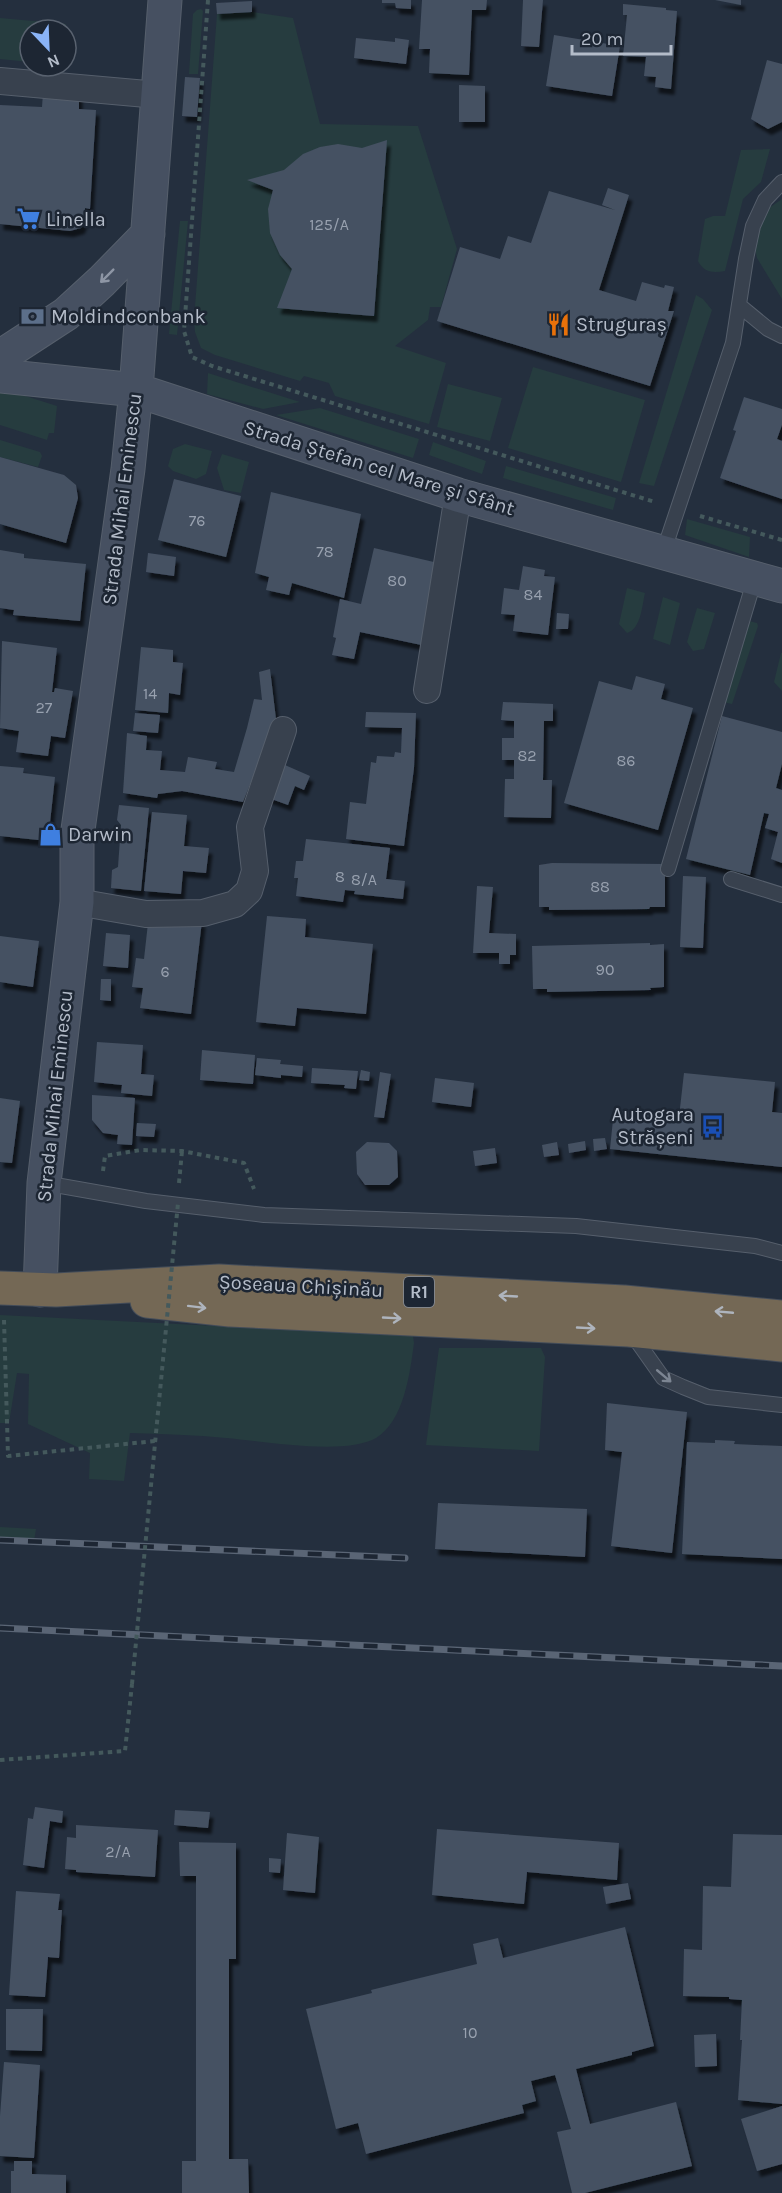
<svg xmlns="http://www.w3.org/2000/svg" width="782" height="2193" viewBox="0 0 782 2193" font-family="Karla,sans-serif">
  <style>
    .green { fill: #263c3f }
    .building { fill: #455162; filter: url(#shadow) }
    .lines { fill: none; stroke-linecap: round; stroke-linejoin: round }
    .lane-casing { stroke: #565f6c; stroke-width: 16 }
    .street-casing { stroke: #565f6c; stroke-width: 28 }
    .secondary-casing { stroke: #565f6c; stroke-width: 35 }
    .highway-casing { stroke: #434c59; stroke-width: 35 }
    .path { stroke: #44595c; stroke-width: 4; stroke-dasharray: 4.5 4.5; stroke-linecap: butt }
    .lane { stroke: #38414e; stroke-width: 14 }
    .street { stroke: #38414e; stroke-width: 26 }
    .secondary { stroke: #465061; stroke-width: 33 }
    .highway { stroke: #746855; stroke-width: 33 }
    .rail-casing { stroke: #5a6575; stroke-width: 7 }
    .rail { stroke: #1d2633; stroke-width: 4.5; stroke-dasharray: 14; stroke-linecap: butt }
    .path-bridge { stroke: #44595c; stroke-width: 4; stroke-dasharray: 4.5 4.5; stroke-linecap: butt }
    .oneway { stroke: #8e96a5 }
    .oneway2 { stroke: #aeb4bd }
    .oneway3 { stroke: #7c8592 }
    .labels { text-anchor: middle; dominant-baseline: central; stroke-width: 5; stroke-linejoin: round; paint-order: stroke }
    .number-label { font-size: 16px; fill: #98a1af }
    .shield { fill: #1d2633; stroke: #878f9c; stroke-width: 1.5 }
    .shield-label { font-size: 18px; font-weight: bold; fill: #b4bcc9 }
    .poi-label { font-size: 20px; fill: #b4bcc9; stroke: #1d2633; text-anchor: start }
    .street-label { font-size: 20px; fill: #b4bcc9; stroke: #1d2633 }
  </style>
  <defs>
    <filter id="shadow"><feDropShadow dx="3.5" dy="6" stdDeviation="1.5" flood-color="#0009"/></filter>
  </defs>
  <rect width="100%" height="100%" fill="#242f3e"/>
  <path class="green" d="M201 9 203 11 198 74H189L193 14 197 10Z
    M252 12 293 18 320 124 418 126 457 249 441 307H430L428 320 395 346 446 363 429 424 335 396 329 383 304 376 300 381 215 355 201 348 195 332 194 320 217 14Z
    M0 18 66 24V30H30V62L0 59Z
    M770 149 761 182 743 199 725 271C714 273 704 273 698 261L705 219 713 216H725L741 150Z
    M782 199V299L757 258 754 245 765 214 769 208Z
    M180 221H188L177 335 169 334Z
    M696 295 703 299 712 310 654 486 639 483Z
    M533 367 645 400 621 482 508 448Z
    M208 373 300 402 263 409 207 394Z
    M448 384 502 398 490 441 437 427Z
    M0 388 57 406 54 433H49L47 440 0 425Z
    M320 408 419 439 413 458 276 415Z
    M0 440 40 452 42 456 38 467 0 457Z
    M433 442 486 461 482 474 429 455Z
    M185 444 212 451 206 474 196 479 173 471 168 466 173 449Z
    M222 454 249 462 241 493 224 490 217 468Z
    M506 466 616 498 613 510 503 478Z
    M687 519 750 537 749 557 685 535Z
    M627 588 645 593C642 606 641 629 627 633L619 624Z
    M663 597 680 603 670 645 653 639Z
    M697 608 715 613 704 649 693 651 687 642Z
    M745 620 757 623 758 626 732 704 723 702Z
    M781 653H782V691L774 682Z
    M0 1315 413 1336 414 1343C410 1373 404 1421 376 1438 345 1456 262 1441 226 1438 195 1435 162 1434 130 1433L124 1481 89 1479 90 1453 28 1424 29 1374 17 1373 9 1423H0Z
    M439 1348H541L545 1357 539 1451 426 1445Z
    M0 1527 36 1529 34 1541 0 1538Z"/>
  <path class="building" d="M382 0H411V9L396 8 395 3H382Z
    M422 0H487L486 10H472L469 75 429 73 430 49H419Z
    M523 0H543L539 47 521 46Z
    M715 0H741V5Z
    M252 1V12L217 14 216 3Z
    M623 4 666 8V10L677 11 671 89 655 87 656 77 644 76 646 57 623 56 627 15H623Z
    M554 35 620 46 612 96 546 86Z
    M356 38 395 42V38L409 40 406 64 354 58Z
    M767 60 782 64V122L768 129 751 119Z
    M185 77 200 78 197 117 182 116Z
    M459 85 485 86V122H459Z
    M43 93 79 94V109L96 110 90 209 85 208V219L81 228 70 231 0 224V105L42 107Z
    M387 140 374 316 277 308 292 269 280 255 270 233 268 209 273 190 247 180 284 170 303 154 320 147 338 144 362 148Z
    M608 188 629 195 599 290 636 301 642 282 664 288 665 285 674 287 668 311H674L650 386 437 321 460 247 500 259 508 236 531 243 549 191 615 210 602 205Z
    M744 397 782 409V425L777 439 782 441V499L720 478 736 431 733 430Z
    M0 457 64 475 76 485 78 498 66 543 0 524Z
    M174 479 241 496 226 557 158 540Z
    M271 492 361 514 344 598 292 583 289 595 266 590 269 577 255 573Z
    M374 548 438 563 426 613 433 615 426 646 360 632 354 659 332 655 336 638 333 637 340 599 361 604Z
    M0 550 24 554V558L86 564 80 621 13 615 14 610 0 608Z
    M148 553 176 557 174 576 146 572Z
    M523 566 545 570 544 576 555 577 548 635 513 631 515 615 501 614 504 588 519 590Z
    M557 613 569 614 568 629H556Z
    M2 641 57 648 52 692H54L55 688 73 691 65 738 51 736 48 756 16 752 19 731 0 728Z
    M141 647 173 650V662L183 663 180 695 169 693 168 713 135 710Z
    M270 669 276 719 243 802 182 791 158 794 157 798 123 793 127 733 147 736 146 750 162 751 160 770 185 772 188 757 217 762 215 769 234 772 247 728 254 699 262 700 259 672Z
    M636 676 665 684 661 699 693 708 658 830 564 803 599 681 632 690Z
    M503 702 553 704V721H544L543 780H552L551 818 504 817 505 779H514V760H502V738H514V721L501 720Z
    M366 712 416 713 414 768 404 846 346 839 350 802 366 804 371 762 376 763 377 756 394 757 395 752 401 753 402 728 365 727Z
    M135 713 160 715 158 733 133 731Z
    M722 716 782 732V764L776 788 782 790V863L771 859 778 832 765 828 769 814 764 813 750 875 686 859Z
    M278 762 310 776 304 790 295 786 288 805 263 796Z
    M0 766 24 768 23 773 55 777 48 841 0 836Z
    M119 805 149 808 141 891 111 888 112 870 118 867 121 825 117 820Z
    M152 812 187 815 184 846 209 848 206 873 183 871 181 894 144 891Z
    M306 839 390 848 386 879 405 881 403 899 354 894 355 891 345 890 343 902 296 896 298 878H294L296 861H303Z
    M552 863 665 864V907H650L649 909 549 910V907H539V865Z
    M683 876 706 877 703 948 680 947Z
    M477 886 493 887 489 933 516 934V955H510V964H499V953H473Z
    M149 914 202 921 191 1014 140 1008 143 988 132 987 136 958 144 959Z
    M267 916 306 919 305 937 373 944 366 1014 297 1008 295 1026 256 1022Z
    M106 933 130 935 128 968 103 966Z
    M0 936 39 941 33 987 0 982Z
    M650 943V945L664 944V987L650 988 651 990 547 992V989H533L532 946Z
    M101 979H111V1001L100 1000Z
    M97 1042 143 1045 141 1074 154 1075 152 1096 121 1093 122 1085 94 1082Z
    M202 1050 255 1055 253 1084 200 1080Z
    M257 1058 281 1060 280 1064 303 1066 302 1077 281 1075V1078L255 1075Z
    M312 1068 358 1071 356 1089 344 1088 345 1085 311 1083Z
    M361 1070 370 1072 369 1081 359 1080Z
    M380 1072 391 1074 384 1118 374 1117Z
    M684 1073 775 1082 772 1112 782 1113V1167L610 1149 614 1110 679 1117Z
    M435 1078 474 1083 471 1107 432 1102Z
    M92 1095 135 1098 132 1145 117 1144 118 1135 103 1133 92 1120Z
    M0 1098 20 1101 12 1163 0 1162Z
    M137 1123 156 1124 154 1137 136 1136Z
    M605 1138 607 1149 594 1151 593 1139Z
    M585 1141 586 1150 569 1153 568 1144Z
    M367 1142 389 1143 397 1151 398 1177 389 1185H365L357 1174 356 1152Z
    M557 1142 559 1155 544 1157 542 1145Z
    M495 1148 497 1163 475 1166 473 1151Z
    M607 1403 687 1412 672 1553 611 1546 622 1452 605 1450Z
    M715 1440 735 1441 734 1444 782 1446V1559L682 1554 687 1442 715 1443Z
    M438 1503 587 1509 585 1557 435 1549Z
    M35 1807 63 1811 62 1823 50 1821 44 1868 23 1865 28 1818 33 1819Z
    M175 1810 210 1812 208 1828 174 1825Z
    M76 1825 158 1830 155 1877 76 1872V1870L65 1869 67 1837 76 1838Z
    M437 1829 619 1843 617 1880 527 1872 524 1904 432 1895Z
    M287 1833 319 1837 315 1893 283 1890Z
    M733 1834 782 1835V2104L738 2100 742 2040H740L742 2000 729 1999V1997L683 1996 684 1949 702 1950 703 1886 731 1887Z
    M179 1842 236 1843V1959H229V2159H248L249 2193H182V2161H196V1876H180Z
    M269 1858 281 1859 280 1873 269 1872Z
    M628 1883 631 1899 606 1904 603 1887Z
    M16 1891 60 1894 58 1910H62L59 1958 48 1957 45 1997 9 1995Z
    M625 1927 654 2046 632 2052V2055L576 2069 590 2124 676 2102 692 2166 585 2193H572L557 2132 571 2129 555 2075 531 2081 536 2101 522 2105 524 2113 366 2154 358 2123 336 2129 306 2009 372 1993 371 1990 477 1964 473 1944 498 1938 503 1958Z
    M6 2009H43L42 2051 6 2050Z
    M716 2034 717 2066 695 2067 694 2035Z
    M4 2062 40 2065 34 2158 0 2156V2116Z
    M782 2106V2164L757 2171 741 2119Z
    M14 2161H32V2174L66 2175V2193H11V2171H14Z"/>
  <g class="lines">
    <defs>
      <path id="lane" d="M740 306 768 329 782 336
        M663 553 733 343 746 259 753 226 765 200 782 182
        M668 869 755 578
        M731 879 782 895
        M44 1183 146 1201 264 1215 576 1226 755 1246 782 1253
        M632 1334 663 1378 683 1387 708 1397 782 1405"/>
      <path id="street" d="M0 81 158 95
        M427 690 458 495
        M77 902 146 914 203 913 235 904 249 891 255 871 250 827 283 730"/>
      <path id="secondary" d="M0 357 66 314 102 281 148 234
        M0 376 136 390 458 495 782 586
        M40 1290 44 1183 77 902V837L128 469 136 390 165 0"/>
      <path id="highway" d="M0 1288 56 1290 219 1281 624 1302 782 1317
        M147 1301 230 1310 629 1330 782 1345"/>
    </defs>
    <use href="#lane" class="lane-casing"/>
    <use href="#street" class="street-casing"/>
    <use href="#secondary" class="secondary-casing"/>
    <use href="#highway" class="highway-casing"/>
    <path class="path" d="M208 0 184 331 192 357 212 366 655 502
      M700 516 782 540
      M103 1171 105 1156 141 1150 182 1151 244 1163 254 1189
      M179 1183 182 1151
      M4 1320 8 1456 155 1441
      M0 1760 125 1751 132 1684"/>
    <use href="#lane" class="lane"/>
    <use href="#street" class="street"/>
    <use href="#secondary" class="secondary"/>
    <use href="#highway" class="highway"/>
    <defs>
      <path id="rail" d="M0 1540 405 1558
        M0 1628 782 1666"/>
    </defs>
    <use href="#rail" class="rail-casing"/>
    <use href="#rail" class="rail"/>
    <path class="path-bridge" d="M132 1684 178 1203"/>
  </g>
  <defs><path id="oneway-shaft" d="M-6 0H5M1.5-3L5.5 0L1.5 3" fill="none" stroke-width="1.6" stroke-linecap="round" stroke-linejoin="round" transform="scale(1.5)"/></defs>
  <use class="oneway" href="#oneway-shaft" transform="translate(107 276) rotate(135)"/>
  <g class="oneway2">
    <use href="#oneway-shaft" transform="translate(508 1296) rotate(-177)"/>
    <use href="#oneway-shaft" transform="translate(197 1307) rotate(7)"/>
    <use href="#oneway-shaft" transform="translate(724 1312) rotate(-175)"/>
    <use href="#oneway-shaft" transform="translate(392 1318) rotate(3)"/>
    <use href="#oneway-shaft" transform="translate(586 1328) rotate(3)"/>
  </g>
  <use class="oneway3" href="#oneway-shaft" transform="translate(664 1376) rotate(40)"/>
  <defs>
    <symbol id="supermarket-bare" viewBox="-9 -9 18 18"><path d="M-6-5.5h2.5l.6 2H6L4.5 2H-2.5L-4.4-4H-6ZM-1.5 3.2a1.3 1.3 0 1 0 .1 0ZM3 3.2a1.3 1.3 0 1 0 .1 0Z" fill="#3f7fe0" stroke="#1d2633" stroke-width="2.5" paint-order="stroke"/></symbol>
    <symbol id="bank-bare" viewBox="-9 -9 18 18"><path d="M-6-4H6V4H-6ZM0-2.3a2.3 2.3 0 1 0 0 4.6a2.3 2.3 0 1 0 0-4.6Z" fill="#5c6f8a" stroke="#1d2633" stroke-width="2.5" paint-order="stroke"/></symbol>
    <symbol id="restaurant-bare" viewBox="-9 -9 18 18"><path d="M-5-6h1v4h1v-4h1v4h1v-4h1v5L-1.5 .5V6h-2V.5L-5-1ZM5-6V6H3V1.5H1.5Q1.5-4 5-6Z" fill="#e8710a" stroke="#1d2633" stroke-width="2.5" paint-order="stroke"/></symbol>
    <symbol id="shop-bare" viewBox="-9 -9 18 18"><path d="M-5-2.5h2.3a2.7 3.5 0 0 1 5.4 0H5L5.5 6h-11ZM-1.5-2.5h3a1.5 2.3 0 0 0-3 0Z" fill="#3f7fe0" stroke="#1d2633" stroke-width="2.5" paint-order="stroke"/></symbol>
    <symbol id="bus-bare" viewBox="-9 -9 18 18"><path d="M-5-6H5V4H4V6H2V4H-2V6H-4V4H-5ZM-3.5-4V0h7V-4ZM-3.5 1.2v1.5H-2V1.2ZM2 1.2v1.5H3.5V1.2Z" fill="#1a4fb4" stroke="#1d2633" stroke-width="2.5" paint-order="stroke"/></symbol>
  </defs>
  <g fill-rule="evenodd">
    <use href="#supermarket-bare" x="12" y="202" width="33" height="33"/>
    <use href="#bank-bare" x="16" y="300" width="33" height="33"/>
    <use href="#restaurant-bare" x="542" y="308" width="33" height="33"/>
    <use href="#shop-bare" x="34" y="818" width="33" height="33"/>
    <use href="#bus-bare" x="696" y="1110" width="33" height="33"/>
  </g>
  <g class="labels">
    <g class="number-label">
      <text x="329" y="224">125/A</text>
      <text x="197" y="520">76</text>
      <text x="325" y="551">78</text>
      <text x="397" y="580">80</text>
      <text x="533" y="594">84</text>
      <text x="150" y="693">14</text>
      <text x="44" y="707">27</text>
      <text x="527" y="755">82</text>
      <text x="626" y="760">86</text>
      <text x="340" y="876">8</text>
      <text x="364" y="879">8/A</text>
      <text x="600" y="886">88</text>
      <text x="605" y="969">90</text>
      <text x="165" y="971">6</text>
      <text x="118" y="1851">2/A</text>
      <text x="470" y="2032">10</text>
    </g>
    <rect class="shield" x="404" y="1277" width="30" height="30" rx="4.5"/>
    <g class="shield-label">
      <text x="419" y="1292">R1</text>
    </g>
    <g class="poi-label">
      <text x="46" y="219">Linella</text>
      <text x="51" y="316">Moldindconbank</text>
      <text x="576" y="324">Struguraș</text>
      <text x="68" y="834">Darwin</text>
      <text x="694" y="1114" text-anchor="end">Autogara<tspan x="694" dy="23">Strășeni</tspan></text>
    </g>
    <g class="street-label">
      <text transform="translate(379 468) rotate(17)">Strada Ștefan cel Mare și Sfânt</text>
      <text transform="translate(122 499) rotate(-83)">Strada Mihai Eminescu</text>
      <text transform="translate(55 1096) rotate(-84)">Strada Mihai Eminescu</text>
      <text transform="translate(301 1286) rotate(3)">Șoseaua Chișinău</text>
    </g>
  </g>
  <g transform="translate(48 48) rotate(157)"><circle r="28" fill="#1d2633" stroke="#59626f" stroke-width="1.5"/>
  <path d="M0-4.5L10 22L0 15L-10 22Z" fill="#8ab4f8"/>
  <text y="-9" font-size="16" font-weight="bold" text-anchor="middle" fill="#b4bcc9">N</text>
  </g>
  <path d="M572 45v9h99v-9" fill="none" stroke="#b4bcc9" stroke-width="3"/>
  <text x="581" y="45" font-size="18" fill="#b4bcc9" stroke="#1d2633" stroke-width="4.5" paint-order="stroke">20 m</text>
</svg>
